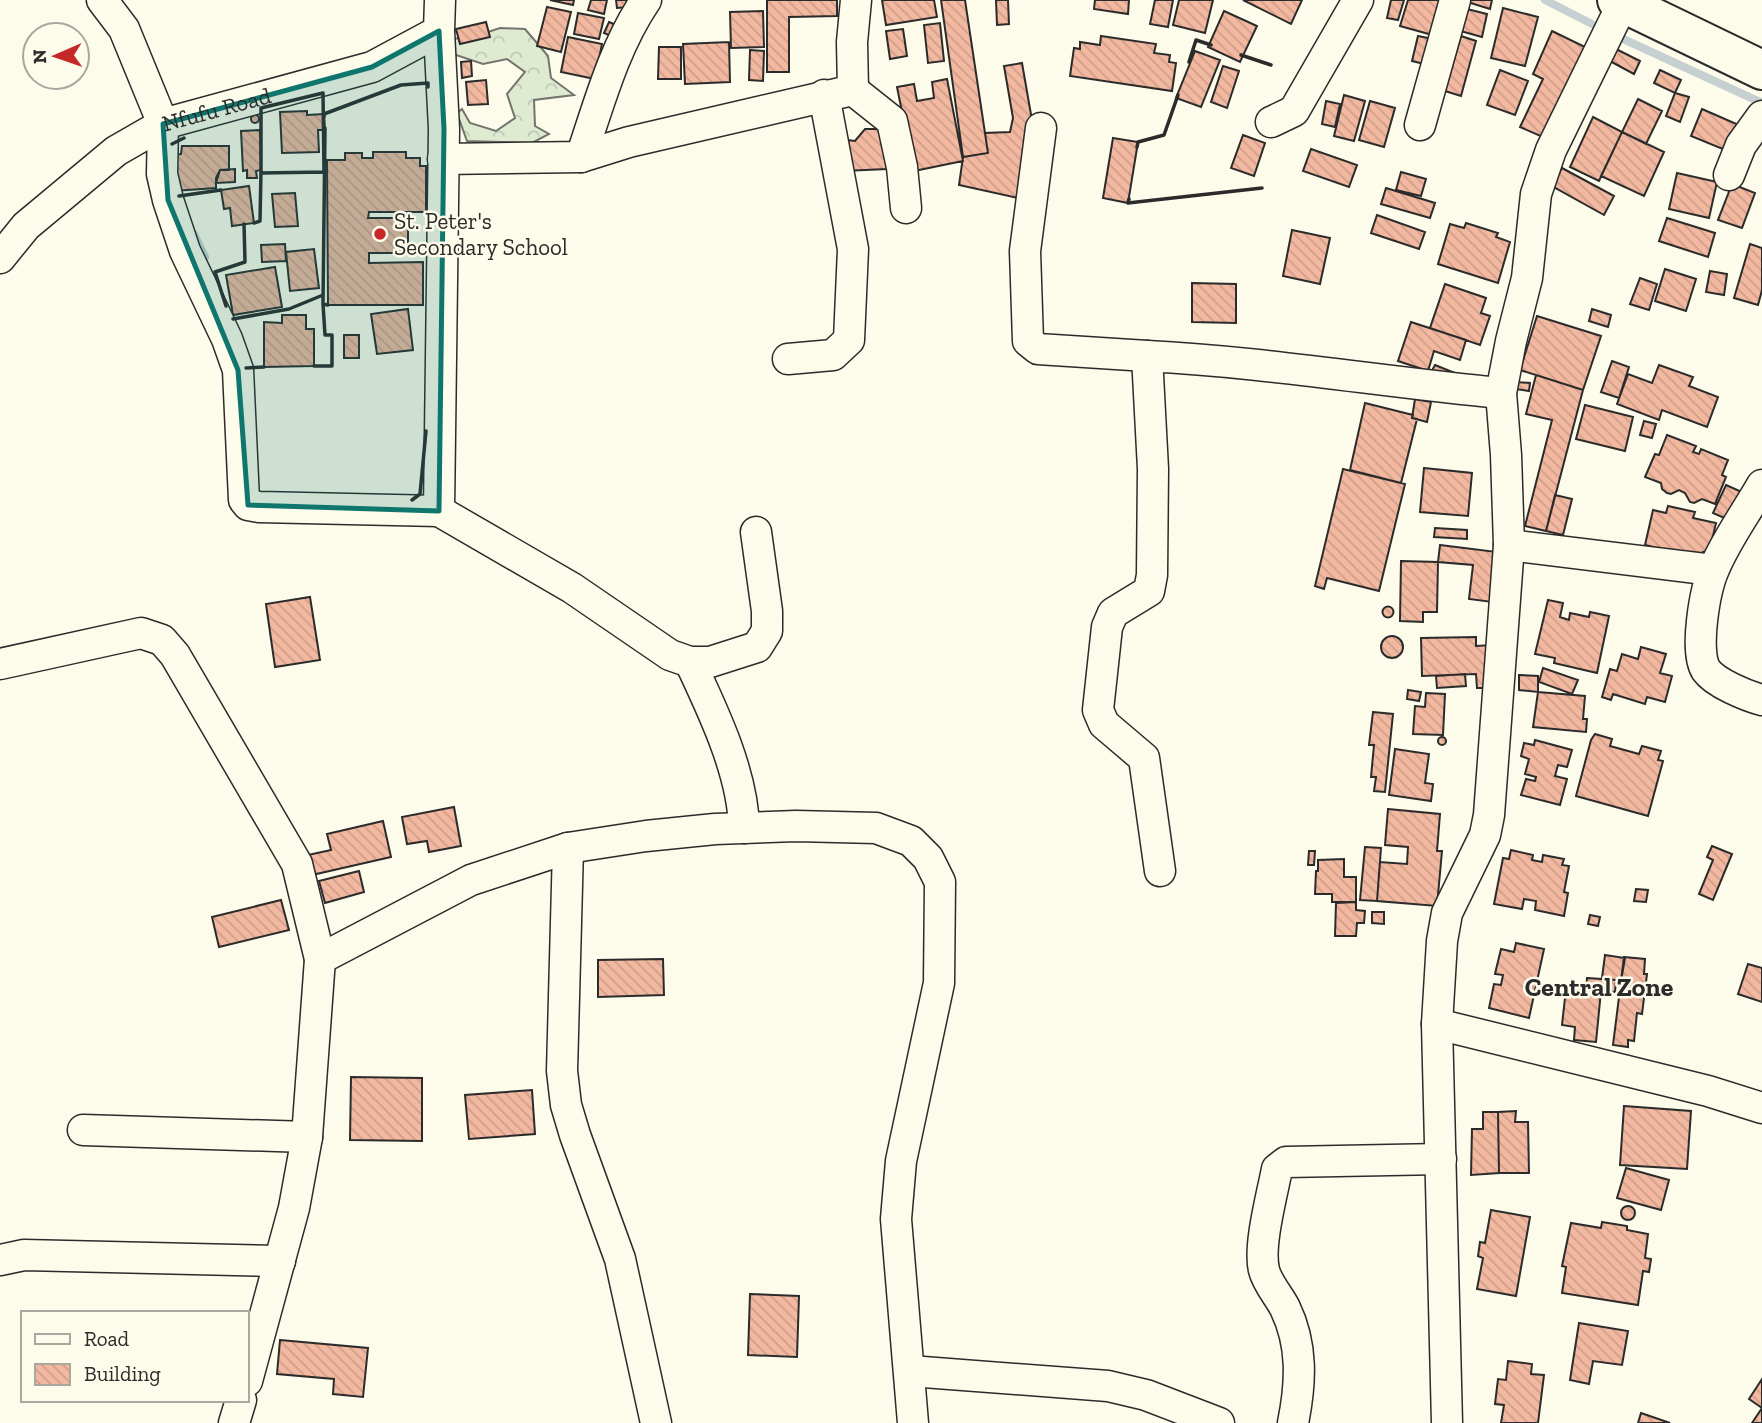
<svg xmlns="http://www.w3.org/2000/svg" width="1762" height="1423" viewBox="0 0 1762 1423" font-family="'Zilla Slab',serif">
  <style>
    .forest { fill: url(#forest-crowns); stroke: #74746e; stroke-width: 2 }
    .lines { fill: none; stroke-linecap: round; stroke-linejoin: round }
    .stream { stroke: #c7d0d0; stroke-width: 8 }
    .building { fill: url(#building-back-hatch); stroke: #2b2b2b; stroke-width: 2 }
    .minor-casing { stroke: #2b2b2b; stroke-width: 33 }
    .major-casing { stroke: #2b2b2b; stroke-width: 42 }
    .minor { stroke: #fdfbea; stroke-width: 30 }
    .major { stroke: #fdfbea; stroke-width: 38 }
    .wall { stroke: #2b2b2b; stroke-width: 3.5 }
    .marked { fill: #0f766e; fill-opacity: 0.2; stroke: #0f766e; stroke-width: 5; stroke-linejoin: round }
    .poi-dot { fill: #c62828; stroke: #fdfbea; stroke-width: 2.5 }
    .labels { text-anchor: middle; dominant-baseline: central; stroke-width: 5; stroke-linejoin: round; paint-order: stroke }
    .street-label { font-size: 23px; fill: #2b2b2b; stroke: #fdfbea }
    .poi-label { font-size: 23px; fill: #2b2b2b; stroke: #fdfbea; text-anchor: start }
    .quarter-label { font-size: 26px; font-weight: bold; fill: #2b2b2b; stroke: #fdfbea }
  </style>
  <defs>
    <pattern id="forest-crowns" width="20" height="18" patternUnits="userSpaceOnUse" patternTransform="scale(1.75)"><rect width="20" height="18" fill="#deebd1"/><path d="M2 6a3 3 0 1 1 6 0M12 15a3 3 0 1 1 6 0" fill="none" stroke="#bfcab4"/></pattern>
    <pattern id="building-back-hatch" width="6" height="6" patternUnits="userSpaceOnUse" patternTransform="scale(1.75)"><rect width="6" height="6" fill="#f2b8a0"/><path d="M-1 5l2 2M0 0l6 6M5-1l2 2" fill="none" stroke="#d09e8a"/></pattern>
  </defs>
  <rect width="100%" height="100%" fill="#fdfbea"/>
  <path class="forest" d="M500 28 525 29 548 56 551 78 574 95 534 100 535 126 549 134 532 143 467 141 457 113 462 109 470 123 496 131 515 118 507 94 525 72 507 59 483 64 450 53 451 39 473 37Z"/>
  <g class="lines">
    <path class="stream" d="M1545 0 1592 24
      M1621 38 1760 102
      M194 234 205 257"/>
  </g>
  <path class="building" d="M550 0H574L573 5Z
    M591 0H607L604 14 588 10Z
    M616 0H628V7L617 8Z
    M767 0H837V16L789 17V72H767Z
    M882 0H934L937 17 886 25Z
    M941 0H965L988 153 963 157Z
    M996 0H1008L1009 24 997 25Z
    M1095 0H1129L1128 14 1094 9Z
    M1155 0H1173L1168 27 1150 24Z
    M1179 0H1213L1205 33 1173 25Z
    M1243 0H1302L1291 24Z
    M1391 0H1404L1398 20 1387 18Z
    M1408 0H1447L1436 36 1400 26Z
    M1461 0H1492L1490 9Z
    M547 7 571 12 561 52 537 46Z
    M1463 8 1487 14 1482 37 1457 30Z
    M1503 8 1538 17 1525 66 1491 58Z
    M763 11 764 47 731 48 730 12Z
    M1224 11 1257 26 1240 62 1208 47Z
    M578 13 604 18 599 39 574 34Z
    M486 22 490 37 460 44 456 29Z
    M609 22 621 27 616 38 604 33Z
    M940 23 944 61 928 63 924 25Z
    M903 29 907 56 890 59 886 31Z
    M1552 31 1587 48 1545 138 1520 127 1543 79 1533 74Z
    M1101 36 1156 44 1154 53 1170 55 1169 62 1176 63 1172 91 1070 76 1074 48 1080 49V42L1100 45Z
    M1418 36 1438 40 1432 66 1412 61Z
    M1461 36 1476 41 1461 96 1445 91Z
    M568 37 602 44 595 79 561 72Z
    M729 42 730 82 685 84 683 44Z
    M659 47H681V79H658Z
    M1614 48 1640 61 1634 74 1608 60Z
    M750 50 764 51 763 81 749 80Z
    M1195 51 1220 60 1201 107 1176 98Z
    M471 61 472 76 462 78 461 62Z
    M1022 63 1033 126 1018 198 959 185 963 157 988 153 985 133 1010 132 1013 118 1004 66Z
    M1223 66 1239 71 1227 108 1211 102Z
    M1500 70 1528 81 1515 115 1487 105Z
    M1660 70 1681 80 1675 93 1654 83Z
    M947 79 963 161 914 171 897 87 914 84 917 101 934 98 932 82Z
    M486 80 488 104 468 105 466 82Z
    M1675 93 1689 97 1680 122 1666 116Z
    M1344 95 1365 101 1354 141 1334 136Z
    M1638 99 1662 111 1646 144 1622 132Z
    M1326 101 1340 104 1335 127 1322 124Z
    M1370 101 1395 108 1384 147 1359 140Z
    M1702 109 1741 126 1730 152 1691 136Z
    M307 111V115L324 114 325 130H318L319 152 282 153 280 112Z
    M251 119a4 4 0 1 1 8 0a4 4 0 1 1-8 0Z
    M1593 117 1622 132 1599 181 1570 167Z
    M865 129H887V169L843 171 839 139 855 141Z
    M260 130 261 170 256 171 257 178H247V170L243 171 241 131Z
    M1622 132 1664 152 1644 196 1601 176Z
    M1243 135 1265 143 1254 176 1231 168Z
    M1113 138 1138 142 1128 203 1103 198Z
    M182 146H229V170H220L216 178V188L174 191 172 155 181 154Z
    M1311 149 1357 165 1349 187 1303 171Z
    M373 152H406V158H420V166H426V212H369L368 218H408V253H369V263L423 262V305H328L327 160H345V153H362V158H373Z
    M1562 168 1614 196 1604 215 1552 186Z
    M235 169V182L216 183 220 170Z
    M1401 172 1426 179 1421 196 1396 190Z
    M1677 173 1717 182 1709 218 1669 209Z
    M1732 184 1755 193 1742 228 1718 220Z
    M249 186 254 223 232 226 230 208 224 209 221 190Z
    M1386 188 1435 203 1430 218 1381 204Z
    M295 193 298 226 275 227 272 194Z
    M1377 215 1425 232 1419 249 1371 233Z
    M1667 218 1715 233 1708 257 1659 241Z
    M1466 223 1498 233 1496 237 1510 242 1498 283 1438 264 1450 224 1464 228Z
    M1292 230 1330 238 1320 284 1283 276Z
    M285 244 286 261 262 262 261 245Z
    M1750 244 1762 248V290L1758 305 1734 298Z
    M314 249 319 288 290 291 286 252Z
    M275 267 282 307 233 315 226 275Z
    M1665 269 1696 279 1686 311 1655 301Z
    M1710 271 1727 274 1724 295 1706 292Z
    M1640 278 1657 284 1649 310 1630 304Z
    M1192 283 1236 284V323L1192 322Z
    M1445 284 1486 298 1481 313 1490 316 1480 345 1430 328Z
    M408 309 413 350 377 354 371 314Z
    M1592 309 1611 315 1608 327 1589 321Z
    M282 315H306V329H314V366L264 367V322L282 323Z
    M1537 316 1601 336 1583 390 1520 370Z
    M1411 322 1466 340 1460 360 1434 351 1428 371 1398 361Z
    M344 335H359V358H344Z
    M1612 361 1629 367 1619 398 1601 392Z
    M1435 365 1455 373 1451 383 1427 380Z
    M1659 365 1693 377 1689 386 1718 397 1707 427 1662 410 1659 420 1617 404 1628 374 1652 383Z
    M1536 375 1583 390 1546 531 1525 526 1552 420 1526 414Z
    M1516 382 1530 383 1529 391 1515 389Z
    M1415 399 1431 402 1427 422 1412 418Z
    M1365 403 1413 415 1412 418 1417 419 1401 483 1350 470Z
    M1585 405 1633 417 1625 451 1576 439Z
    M1644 421 1656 424 1652 438 1640 435Z
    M1667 435 1696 446 1693 452 1699 454 1701 449 1728 460 1722 475 1726 477 1715 504 1702 499 1694 503 1690 502 1685 493 1679 490 1671 494 1667 493 1662 489 1661 483 1645 477 1655 454 1659 455Z
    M1424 468 1472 473 1468 516 1420 512Z
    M1343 469 1405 484 1379 591 1327 578 1324 589 1315 586Z
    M1726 485 1744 493 1731 521 1713 513Z
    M1555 495 1572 499 1563 535 1546 531Z
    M1668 506 1695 512 1693 518 1716 523 1709 553 1703 552 1702 559 1645 545 1653 510 1666 513Z
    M1435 528 1467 530V539L1434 537Z
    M1440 545 1497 552 1492 602 1469 599 1473 565 1438 562Z
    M1401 561 1438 562 1437 612H1423V622L1400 621Z
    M310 597 320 660 275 667 266 604Z
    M1548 600 1563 603 1560 617 1569 620 1570 613 1589 617 1590 612 1609 616 1597 673 1554 663 1555 658 1535 654Z
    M1382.5 612a5.5 5.5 0 1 1 11 0a5.5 5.5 0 1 1-11 0Z
    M1381 647a11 11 0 1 1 22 0a11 11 0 1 1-22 0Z
    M1476 637V646L1493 645 1494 688H1477L1476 674 1422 676 1421 638Z
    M1641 647 1666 654 1660 673 1672 676 1665 702 1647 697 1645 704 1613 694 1611 700 1602 697 1610 669 1617 671 1622 654 1638 659Z
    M1543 668 1578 680 1572 694 1539 682Z
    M1465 674 1466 686 1437 688 1436 676Z
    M1519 675 1538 676V692L1519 690Z
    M1408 690 1421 692 1419 701 1407 699Z
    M1538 692 1585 696 1583 719H1587L1586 732 1533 727Z
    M1426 693 1445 694 1443 735 1413 734 1415 706 1425 707Z
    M1373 712 1393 714 1385 792 1374 791 1376 777H1371L1374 745H1369Z
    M1595 734 1612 739 1610 746 1639 754 1642 746 1661 751 1658 760 1663 761 1648 816 1576 796 1591 740Z
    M1438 741a4 4 0 1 1 8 0a4 4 0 1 1-8 0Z
    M1535 740 1572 750 1567 767 1558 765 1555 776 1567 779 1560 805 1521 795 1526 779 1535 781 1536 777 1525 774 1529 759 1521 756 1524 743 1534 745Z
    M1395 749 1429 754 1425 783 1433 784 1431 801 1389 795Z
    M454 807 461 846 429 852 427 841 407 844 402 817Z
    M1388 809 1440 814 1437 851H1442L1437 906 1377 901 1380 862 1407 864 1408 847 1385 845Z
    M383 821 391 857 312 875 308 855 331 850 327 834Z
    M1712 846 1732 854 1713 900 1699 894 1713 860 1707 857Z
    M1365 847 1381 848 1377 901 1360 900Z
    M1511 850 1533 855 1532 860 1542 862 1543 855 1564 859 1562 865 1569 866 1564 892 1568 893 1564 916 1535 910 1536 901 1524 899 1522 909 1494 904 1503 858 1509 859Z
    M1309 851H1315L1314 865H1308Z
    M1344 859V877H1356V902H1332V894H1315L1316 871H1318V860Z
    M359 871 364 892 325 903 319 881Z
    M1636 889 1648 890 1646 902 1634 901Z
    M281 900 289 930 219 947 212 917Z
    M1356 902V910L1365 911 1364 923H1357L1356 936H1335L1336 903Z
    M1372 912H1384V924L1372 923Z
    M1590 915 1600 917 1598 926 1588 924Z
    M1516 943 1544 949 1529 1018 1489 1008 1494 984 1501 985 1503 975 1495 974 1501 949 1514 952Z
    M1605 955 1625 958 1621 981 1602 978Z
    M1624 957 1645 959 1644 974H1647L1642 1014 1637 1013 1634 1041 1628 1040V1047L1613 1045Z
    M663 959 664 995 598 997V960Z
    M1748 964 1762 968V1002L1738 994Z
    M1587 978 1616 980 1615 992 1586 990Z
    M1566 989 1601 991 1596 1042 1574 1040 1575 1027 1562 1025Z
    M351 1077 422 1078V1141L350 1140Z
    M532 1090 535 1134 469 1139 465 1095Z
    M1624 1106 1691 1111 1687 1169 1620 1165Z
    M1516 1111 1515 1122H1528L1529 1173H1499L1498 1112Z
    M1483 1112H1498L1499 1173 1471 1175 1472 1129H1483Z
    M1626 1168 1669 1180 1661 1210 1617 1198Z
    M1621 1213a7 7 0 1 1 14 0a7 7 0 1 1-14 0Z
    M1491 1210 1530 1217 1516 1296 1477 1289 1483 1258 1478 1256 1480 1242 1485 1243Z
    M1602 1222 1627 1226V1230L1648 1234 1645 1258 1651 1259 1649 1272 1643 1271 1638 1305 1562 1293 1566 1267 1562 1266 1571 1223 1601 1228Z
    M750 1294 799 1296 797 1357 748 1355Z
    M1579 1323 1628 1331 1622 1365 1593 1361 1589 1384 1570 1380Z
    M280 1340 368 1348 363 1397 333 1394 334 1379 277 1374Z
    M1508 1361 1532 1364 1531 1374 1544 1375 1538 1423H1501L1504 1405 1495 1404 1498 1379 1506 1380Z
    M1762 1379V1423H1752L1762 1408 1749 1399Z
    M1641 1413 1670 1423H1638Z"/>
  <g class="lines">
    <defs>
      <g id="minor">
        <path d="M102 0 124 29 163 124 162 174 168 200 185 251 227 339 238 370 244 500 248 505 259 507 439 511"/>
        <path d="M439 31 444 129 439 511 572 588 670 655 690 662H710L757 647 767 631V611L756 532"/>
        <path d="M853 90 892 121 902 167 906 208"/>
        <path d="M1271 122 1294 111 1358 0"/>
        <path d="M1420 125 1455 0"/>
        <path d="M1041 128 1025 251 1028 341 1038 349 1147 356"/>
        <path d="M581 157C599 104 614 47 646 0"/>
        <path d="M443 159 581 157 629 142 853 90 852 42 856 0"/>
        <path d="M1729 175 1741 145 1762 116"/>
        <path id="s1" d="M0 258 26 226 116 151 163 124 372 67 439 31 440 0"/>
        <path d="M788 359 833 355 849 340 853 249 824 95"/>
        <path d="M1762 485C1746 513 1726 540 1714 569 1705 589 1694 651 1706 670 1715 683 1747 696 1762 700"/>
        <path d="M1509 545 1713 570"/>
        <path d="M690 662C713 711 743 773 744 828"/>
        <path d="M0 664 141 633 162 640 175 655 297 864 320 959 307 1137 294 1208 247 1381"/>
        <path d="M568 848 562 1071 566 1105 575 1135 620 1259 656 1423"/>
        <path d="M1160 871 1144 758 1104 724 1098 710 1107 627 1113 613 1149 591 1152 575 1153 469 1147 356C1266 362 1383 382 1501 393"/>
        <path d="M320 959 471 880 568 848 646 836 715 829 796 826 876 828 911 841 928 858 940 882 939 983 901 1161 896 1219 913 1423"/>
        <path d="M1437 1024 1708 1091 1762 1108"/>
        <path d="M83 1130 307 1137"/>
        <path d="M0 1260 24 1255 280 1261"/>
        <path d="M910 1371 1108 1386 1146 1395 1219 1423"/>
        <path d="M234 1423 241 1400"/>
        <path d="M1293 1423C1301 1383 1303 1345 1285 1308 1279 1296 1267 1283 1264 1270 1258 1246 1272 1195 1277 1169L1286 1162 1441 1159"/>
        <path d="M1447 1423 1437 1024 1442 941 1447 913 1485 835 1489 815 1509 545 1506 455 1501 393 1511 341 1527 278 1536 194 1551 150 1623 3"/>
      </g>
      <path id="major" d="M1617 0 1762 70"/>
    </defs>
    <use href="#minor" class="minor-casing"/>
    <use href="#major" class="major-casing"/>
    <use href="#minor" class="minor"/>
    <use href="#major" class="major"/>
    <path class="wall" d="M1241 55 1271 65
      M1189 62 1196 40 1211 45
      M323 93 324 172 261 173V108Z
      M324 117V114L401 85 428 83V87
      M325 128 323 304 328 305
      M172 144 184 138
      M1137 147 1138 142 1164 135 1178 95
      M179 196 221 190
      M1129 199 1128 203 1262 188
      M254 223 260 221 261 170
      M226 306 215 272 245 262 244 224
      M233 319 289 309 323 295
      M314 366H332V335H325L323 304
      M246 368 264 367
      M412 500 420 494 426 431"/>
  </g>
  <path class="marked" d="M439 31 444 129 439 511 248 505 238 370 168 200 163 124 372 67Z"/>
  <circle class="poi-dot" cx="380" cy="234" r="7"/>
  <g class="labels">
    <g class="street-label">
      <text stroke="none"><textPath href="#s1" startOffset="268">Nfufu Road</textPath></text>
    </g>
    <g class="poi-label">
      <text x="394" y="221">St. Peter's<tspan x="394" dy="26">Secondary School</tspan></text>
    </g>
    <g class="quarter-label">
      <text x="1599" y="987">Central Zone</text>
    </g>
  </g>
  <rect x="21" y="1311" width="228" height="91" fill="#fdfbea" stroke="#a9a89e" stroke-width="2"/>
  <rect x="35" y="1334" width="35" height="10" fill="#fdfbea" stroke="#a9a89e" stroke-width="2"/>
  <text x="84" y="1346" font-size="21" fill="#2b2b2b">Road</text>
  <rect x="35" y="1364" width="35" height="21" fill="url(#building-back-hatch)" stroke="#a9a89e" stroke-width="2"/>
  <text x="84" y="1381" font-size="21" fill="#2b2b2b">Building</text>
  <g transform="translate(56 56) rotate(268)"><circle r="33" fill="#fdfbea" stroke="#a9a89e" stroke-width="2"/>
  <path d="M0-5L12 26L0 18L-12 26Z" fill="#c62828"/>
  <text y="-10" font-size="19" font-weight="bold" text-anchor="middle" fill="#2b2b2b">N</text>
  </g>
</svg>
